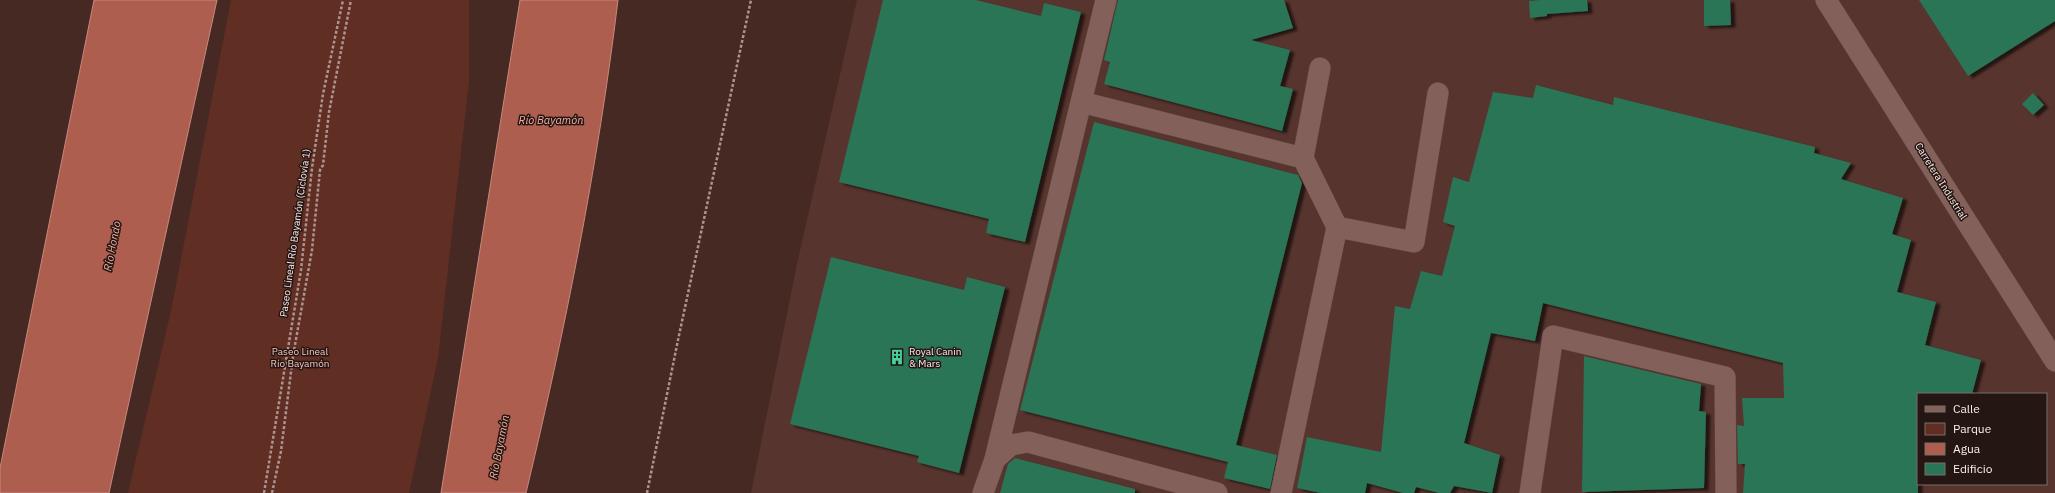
<svg xmlns="http://www.w3.org/2000/svg" width="2055" height="493" viewBox="0 0 2055 493" font-family="'IBM Plex Sans',sans-serif">
  <style>
    .built { fill: #57342d; fill-rule: evenodd }
    .green { fill: #612e24 }
    .water { fill: #ae5e4f; stroke: #c6897e }
    .building { fill: #2a7457; filter: url(#shadow) }
    .lines { fill: none; stroke-linecap: round; stroke-linejoin: round }
    .minor-casing { stroke: #5e4641; stroke-width: 22 }
    .path { stroke: #ab9590; stroke-width: 2.5; stroke-dasharray: 3 2; stroke-linecap: butt }
    .minor { stroke: #83615a; stroke-width: 21 }
    .labels { text-anchor: middle; dominant-baseline: central; stroke-width: 3; stroke-linejoin: round; paint-order: stroke }
    .street-label { font-size: 10px; fill: #feeeea; stroke: #241613 }
    .park-label { font-size: 10px; fill: #f6c7be; stroke: #241613 }
    .poi-label { font-size: 10px; fill: #feeeea; stroke: #241613; text-anchor: start }
    .water-label { font-size: 11px; font-style: italic; fill: #f3afa1; stroke: #241613 }
  </style>
  <defs>
    <filter id="shadow"><feDropShadow dx="4.5" dy="2.5" stdDeviation="1" flood-color="#0009"/></filter>
  </defs>
  <rect width="100%" height="100%" fill="#472923"/>
  <path class="built" d="M857 0H2055V493H751L797 264ZM1918 394H2046V484H1918Z"/>
  <path class="green" d="M231 0H469V81L438 358 409 493H128L171 311Z"/>
  <path class="water" d="M94 0H217L109 493H0V468Z
    M520 0H618C598 166 565 330 526 493H441Z"/>
  <path class="building" d="M883 0H976L1041 16 1044 3 1081 12 1025 242 986 233 989 219 839 182Z
    M1118 0H1284L1293 28 1251 40 1290 50 1280 86 1293 89 1282 131 1104 84 1110 62 1104 60Z
    M1540 0H1587L1588 11 1547 14V16L1530 18 1529 1Z
    M1704 0H1730L1731 25 1704 26Z
    M1919 0H2055V21L1968 76Z
    M1536 85 1613 105 1614 97 1815 147 1814 153 1851 163 1841 179 1903 198 1892 234 1911 240 1897 292 1936 302 1925 345 1981 360 1972 394H1918V493H1743L1745 464H1738L1737 425 1744 426 1742 398H1784L1783 363 1543 303 1535 341 1491 333 1464 443 1500 455 1492 493 1454 486 1450 493H1439L1416 487 1414 493H1403L1367 483 1365 493H1321L1297 488 1307 437 1381 452 1395 306 1410 309 1421 271 1442 276 1455 226 1443 222 1453 177 1469 182 1493 92 1533 98Z
    M2033 93 2044 105 2033 115 2022 104Z
    M1094 122 1298 175 1302 183 1236 445 1277 455 1270 489 1224 478 1228 462 1020 410Z
    M831 257 964 290 967 277 1005 287 959 473 917 462 919 456 790 424Z
    M1584 356 1701 384 1699 411 1706 412 1704 488 1582 492Z
    M1015 458 1135 489V493H1000L1008 464Z"/>
  <g class="lines">
    <defs>
      <path id="minor" d="M1826 0 2055 361
        M1081 102 1106 0
        M1303 158 1320 68
        M1337 227 1414 242 1438 93
        M995 459 1081 102 1303 158 1337 227 1281 493
        M983 493 995 459 1011 445 1028 442 1217 493
        M1530 493 1553 336 1725 377 1726 493"/>
    </defs>
    <use href="#minor" class="minor-casing"/>
    <path class="path" d="M264 493 301 270 312 168 323 94 343 0
      M272 493 281 451 293 356 312 250 320 170 323 165 329 112 351 0
      M647 493 678 340 751 0"/>
    <use href="#minor" class="minor"/>
  </g>
  <defs>
    <symbol id="building-bare" viewBox="-9 -9 18 18"><path d="M-4-6H4V6H1V3H-1V6H-4ZM-2.5-4.3h1.7v1.8h-1.7ZM.8-4.3h1.7v1.8H.8ZM-2.5-1h1.7V.8h-1.7ZM.8-1h1.7V.8H.8Z" fill="#44d49f" stroke="#241613" stroke-width="2.5" paint-order="stroke"/></symbol>
  </defs>
  <g fill-rule="evenodd">
    <use href="#building-bare" x="886" y="346" width="22" height="22"/>
  </g>
  <g class="labels">
    <g class="street-label">
      <text transform="translate(1941 181) rotate(58)">Carretera Industrial</text>
      <text transform="translate(295 233) rotate(-82)">Paseo Lineal Río Bayamón (Ciclovía 1)</text>
    </g>
    <g class="park-label">
      <text x="300" y="351">Paseo Lineal<tspan x="300" dy="12">Río Bayamón</tspan></text>
    </g>
    <g class="poi-label">
      <text x="909" y="351">Royal Canin<tspan x="909" dy="12">&amp; Mars</tspan></text>
    </g>
    <g class="water-label">
      <text x="551" y="120">Río Bayamón</text>
      <text transform="translate(112 246) rotate(-79)">Río Hondo</text>
      <text transform="translate(499 447) rotate(-79)">Río Bayamón</text>
    </g>
  </g>
  <rect x="1917" y="393" width="130" height="92" fill="#241613" stroke="#7b6c69"/>
  <rect x="1925" y="406" width="20" height="6" fill="#83615a" stroke="#7b6c69"/>
  <text x="1953" y="413" font-size="12" fill="#feeeea">Calle</text>
  <rect x="1925" y="423" width="20" height="12" fill="#612e24" stroke="#7b6c69"/>
  <text x="1953" y="433" font-size="12" fill="#feeeea">Parque</text>
  <rect x="1925" y="443" width="20" height="12" fill="#ae5e4f" stroke="#7b6c69"/>
  <text x="1953" y="453" font-size="12" fill="#feeeea">Agua</text>
  <rect x="1925" y="463" width="20" height="12" fill="#2a7457" stroke="#7b6c69"/>
  <text x="1953" y="473" font-size="12" fill="#feeeea">Edificio</text>
</svg>
